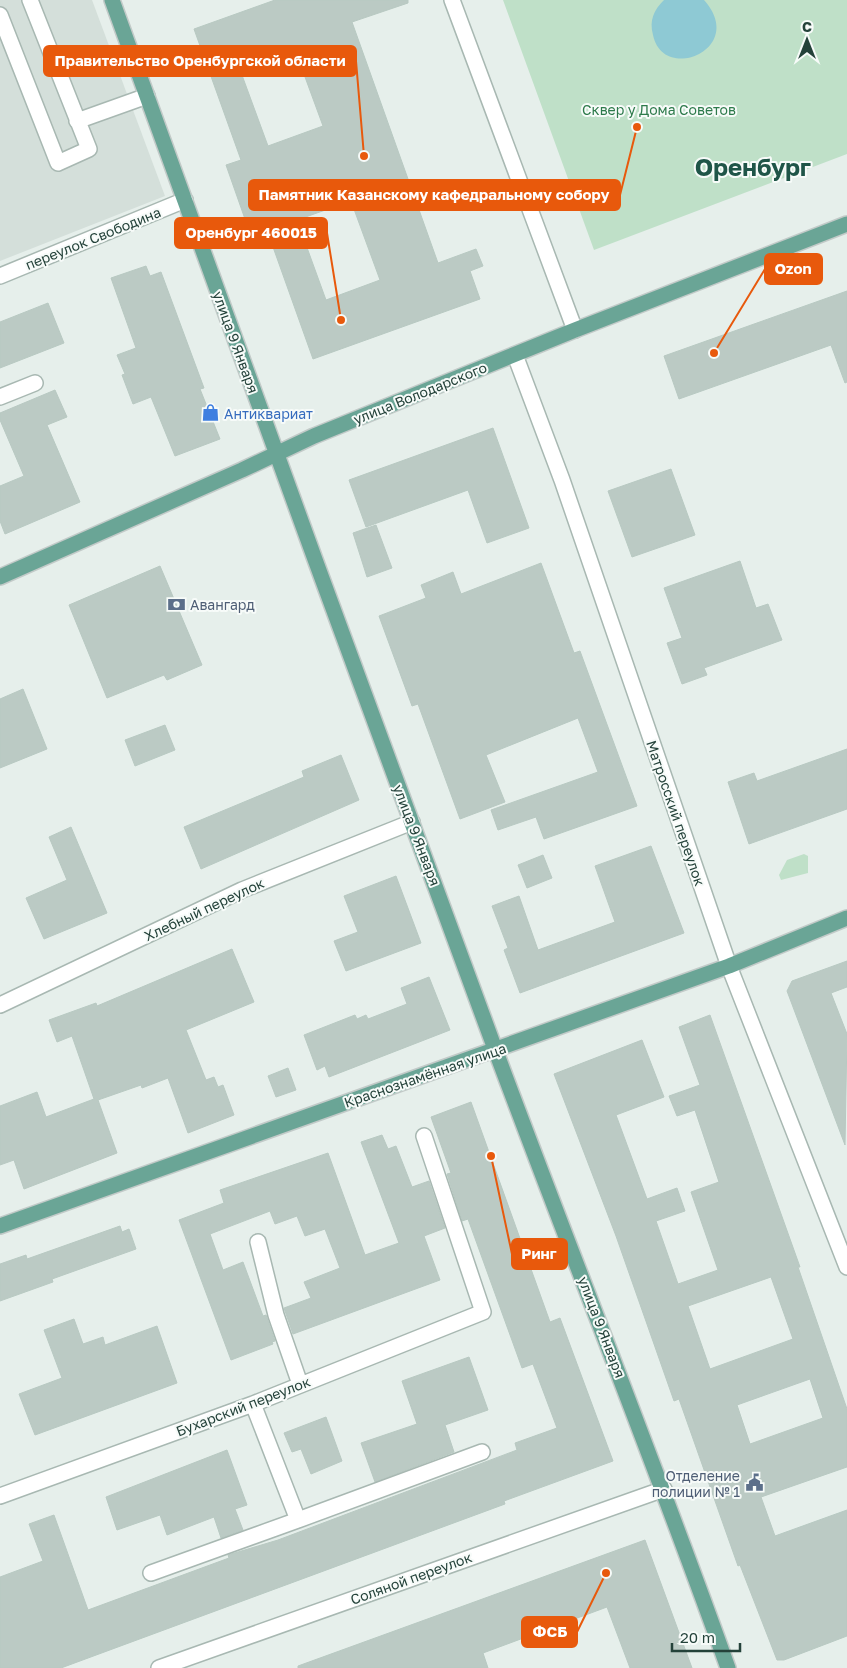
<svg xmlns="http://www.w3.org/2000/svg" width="847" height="1668" viewBox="0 0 847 1668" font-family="'Golos Text',sans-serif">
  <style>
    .built { fill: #d4dfda }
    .green { fill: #bfe0c8 }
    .water { fill: #8ec9d4 }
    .building { fill: #bbcac4; stroke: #b8c9c2; fill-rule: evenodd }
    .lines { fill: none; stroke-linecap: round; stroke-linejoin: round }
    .minor-casing { stroke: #a8b8b2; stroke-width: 18 }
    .major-casing { stroke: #c2cac8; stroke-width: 18 }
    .minor { stroke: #fff; stroke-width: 15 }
    .major { stroke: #6aa596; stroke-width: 15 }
    .labels { text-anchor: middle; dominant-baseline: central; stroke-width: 4; stroke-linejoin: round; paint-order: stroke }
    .park-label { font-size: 14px; fill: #2d7a4b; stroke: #f7fbf9 }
    .street-label { font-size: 14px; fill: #24423a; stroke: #f7fbf9 }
    .shop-label { font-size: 14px; fill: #366cbe; stroke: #f7fbf9; text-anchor: start }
    .service-label { font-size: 14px; fill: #4e5e75; stroke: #f7fbf9; text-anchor: start }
    .town-label { font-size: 24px; font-weight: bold; fill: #1f5548; stroke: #f7fbf9 }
    .leader { fill: none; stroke: #e8590c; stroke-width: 2 }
    .callout-dot { fill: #e8590c; stroke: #f7fbf9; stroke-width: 2 }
    .callout { fill: #e8590c; stroke: #e8590c; stroke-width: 2 }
    .callout-label { font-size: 15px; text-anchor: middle; font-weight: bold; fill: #fff }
  </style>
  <rect width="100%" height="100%" fill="#e6efeb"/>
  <path class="built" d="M0 0H92L165 196 0 261Z"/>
  <path class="green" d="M503 0H847V154L594 250Z
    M804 854 808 856V873L781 880 779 875 787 860Z"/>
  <path class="water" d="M664 0H704C748 49 663 84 653 35 649 20 654 10 664 0Z"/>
  <path class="building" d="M275 0H408V3L352 22 438 263 476 249 483 266 470 271 480 299 313 359 268 233 252 239 226 165 241 160 194 29ZM294 47 323 126 268 146 239 67ZM351 201 380 280 326 300 297 220Z
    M146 266 150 276 161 272 204 388 200 389 220 439 175 456 151 397 133 404 122 375 125 374 117 355 136 348 111 278Z
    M847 291V382L845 383 831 345 679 399 664 356Z
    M48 303 64 343 0 368V322Z
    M55 390 67 417 47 425 80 502 5 534 0 521V486L24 476 0 420V413Z
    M493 428 529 528 487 543 468 490 366 527 349 480Z
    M671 469 695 535 632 557 608 491Z
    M376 525 392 568 367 577 353 533Z
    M740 561 756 608 768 604 782 640 704 668 707 675 682 684 667 643 682 638 664 588Z
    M541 563 574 653 580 651 637 806 544 839 536 817 498 830 491 810 598 772 578 718 486 755 505 802 460 819 418 704 412 706 379 616 426 598 421 585 453 572 461 594Z
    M160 566 202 665 167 680 164 675 107 698 69 605Z
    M23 689 47 749 0 768V699Z
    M165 725 175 750 135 766 125 740Z
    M847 749V809L749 844 728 782 754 773 757 781Z
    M341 755 359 800 201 869 184 827 304 777 302 771Z
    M71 827 107 913 44 939 26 898 67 880 49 837Z
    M651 846 684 933 520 993 504 950 508 948 492 906 519 896 538 950 615 922 595 866Z
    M543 855 552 878 527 888 518 865Z
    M396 876 421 943 346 971 334 941 358 932 344 896Z
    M232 949 254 1002 186 1030 206 1080 214 1077 218 1087 223 1085 234 1115 188 1133 168 1078 142 1088 141 1085 98 1100 117 1153 24 1189 14 1160 0 1165V1106L37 1092 46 1117 94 1099 72 1036 57 1042 49 1020 96 1003 97 1006Z
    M847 961V987L831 993 847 1034 845 1145 787 991 792 981Z
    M429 977 450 1030 329 1077 325 1066 317 1070 304 1035 355 1015 357 1019 366 1015 368 1019 407 1004 401 988Z
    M710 1015 800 1267H798L847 1409V1467L761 1497 775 1536 847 1510V1636L784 1660H777L740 1565 738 1566 679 1399 674 1401 616 1236 554 1074 642 1040 664 1097 616 1115 647 1199 677 1188 685 1211 656 1221 678 1284 718 1270 691 1192 719 1182 695 1110 677 1116 669 1096 700 1085 679 1027ZM771 1277 793 1339 710 1369 688 1306ZM810 1379 823 1418 750 1444 737 1405Z
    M288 1068 296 1090 276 1097 268 1076Z
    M471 1102 550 1322 560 1318 613 1461 504 1501 505 1504 61 1668H0V1577L43 1561 29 1524 54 1515 88 1610 229 1558 228 1555 278 1540 517 1450 515 1443 557 1428 533 1364 522 1368 468 1219 462 1221 447 1174 451 1173 431 1117Z
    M382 1135 388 1149 396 1146 412 1187 429 1181 445 1228 424 1236 440 1280 293 1334 284 1308 311 1298 304 1282 340 1268 325 1229 305 1236 297 1216 275 1224 270 1211 210 1234 223 1270 243 1262 263 1316 266 1315 275 1341 272 1342 273 1344 231 1360 179 1220 224 1203 220 1190 328 1153 365 1255 399 1243 361 1142Z
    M120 1226 122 1232 129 1229 136 1249 52 1279 53 1282 0 1301V1264L26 1255 27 1259Z
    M74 1319 83 1344 103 1337 105 1345 157 1326 177 1383 35 1435 19 1394 62 1378 44 1330Z
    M469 1357 488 1410 445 1425 454 1452 375 1482 361 1443 417 1424 402 1381Z
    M326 1417 342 1461 311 1474 301 1449 292 1452 284 1433Z
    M227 1450 247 1505 235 1509 243 1530 221 1538 214 1517 167 1535 160 1515 117 1530 106 1497Z
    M645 1540 692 1668H630L607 1607 483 1653 488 1668H298V1666Z"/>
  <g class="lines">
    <defs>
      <path id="minor" d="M452 0 575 330
        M0 15 58 163 89 149 30 0
        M77 121 147 96
        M0 276 185 200
        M515 355 562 480 729 966 847 1267
        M0 397 35 383
        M0 1005 242 890 412 822
        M258 1242 276 1315 300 1384
        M253 1404 298 1520 482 1452
        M0 1496 253 1404 483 1312 424 1136
        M151 1573 298 1520
        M159 1668 664 1489"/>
      <path id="major" d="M112 0C238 350 366 700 495 1049 572 1256 654 1461 728 1668
        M0 577 242 470 314 436 575 330 847 224
        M0 1226 729 966 847 918"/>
    </defs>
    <use href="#minor" class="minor-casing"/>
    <use href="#major" class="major-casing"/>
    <use href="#minor" class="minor"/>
    <use href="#major" class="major"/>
  </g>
  <defs>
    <symbol id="shop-bare" viewBox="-9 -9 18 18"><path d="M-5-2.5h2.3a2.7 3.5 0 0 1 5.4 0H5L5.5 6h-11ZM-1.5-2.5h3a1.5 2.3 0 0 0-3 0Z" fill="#3f7fe0" stroke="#f7fbf9" stroke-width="2.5" paint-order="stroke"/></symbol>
    <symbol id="bank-bare" viewBox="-9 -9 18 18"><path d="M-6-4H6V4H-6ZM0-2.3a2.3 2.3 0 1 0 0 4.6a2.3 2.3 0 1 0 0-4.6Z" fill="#5c6f8a" stroke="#f7fbf9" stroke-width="2.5" paint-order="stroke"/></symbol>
    <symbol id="civic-bare" viewBox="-9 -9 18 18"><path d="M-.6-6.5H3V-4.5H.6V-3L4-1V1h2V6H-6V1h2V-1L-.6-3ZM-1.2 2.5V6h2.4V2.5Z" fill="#5c6f8a" stroke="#f7fbf9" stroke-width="2.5" paint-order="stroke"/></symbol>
  </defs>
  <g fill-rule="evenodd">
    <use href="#shop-bare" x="198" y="400" width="25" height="25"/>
    <use href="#bank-bare" x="164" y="592" width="25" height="25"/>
    <use href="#civic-bare" x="742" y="1470" width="25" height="25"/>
  </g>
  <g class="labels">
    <g class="park-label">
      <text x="659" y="109">Сквер у Дома Советов</text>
    </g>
    <g class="street-label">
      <text transform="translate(93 238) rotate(-22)">переулок Свободина</text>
      <text transform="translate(236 342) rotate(70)">улица 9 Января</text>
      <text transform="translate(420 393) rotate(-22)">улица Володарского</text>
      <text transform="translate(676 813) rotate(71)">Матросский переулок</text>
      <text transform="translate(417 835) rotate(69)">улица 9 Января</text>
      <text transform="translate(204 909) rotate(-25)">Хлебный переулок</text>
      <text transform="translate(425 1075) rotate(-19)">Краснознамённая улица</text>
      <text transform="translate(602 1327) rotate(69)">улица 9 Января</text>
      <text transform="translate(243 1406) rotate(-21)">Бухарский переулок</text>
      <text transform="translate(411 1578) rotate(-20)">Соляной переулок</text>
    </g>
    <g class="shop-label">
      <text x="224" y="413">Антиквариат</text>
    </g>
    <g class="service-label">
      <text x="190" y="604">Авангард</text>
      <text x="740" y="1475" text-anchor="end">Отделение<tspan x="740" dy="16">полиции № 1</tspan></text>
    </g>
    <g class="town-label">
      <text x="753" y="166">Оренбург</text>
    </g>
  </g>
  <path class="leader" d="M364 156L356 61M637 127L620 195M341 320L327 233M714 353L765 269M491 1156L512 1254M606 1573L577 1632"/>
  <g class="callout-dot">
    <circle cx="364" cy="156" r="5"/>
    <circle cx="637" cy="127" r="5"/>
    <circle cx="341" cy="320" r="5"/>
    <circle cx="714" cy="353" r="5"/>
    <circle cx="491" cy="1156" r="5"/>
    <circle cx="606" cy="1573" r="5"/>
  </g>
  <g class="callout">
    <rect x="44" y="46" width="312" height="30" rx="5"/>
    <rect x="249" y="180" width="371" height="30" rx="5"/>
    <rect x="175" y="218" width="152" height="30" rx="5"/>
    <rect x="765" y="254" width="57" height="30" rx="5"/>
    <rect x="512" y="1239" width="55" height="30" rx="5"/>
    <rect x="522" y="1617" width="55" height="30" rx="5"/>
  </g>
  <g class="callout-label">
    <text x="200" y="66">Правительство Оренбургской области</text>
    <text x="434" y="200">Памятник Казанскому кафедральному собору</text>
    <text x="251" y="238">Оренбург 460015</text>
    <text x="793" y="274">Ozon</text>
    <text x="539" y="1259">Ринг</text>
    <text x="550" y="1637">ФСБ</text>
  </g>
  <g transform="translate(807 40)" stroke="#f7fbf9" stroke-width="4" paint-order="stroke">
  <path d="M0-4L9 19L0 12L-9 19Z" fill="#24423a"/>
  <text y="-8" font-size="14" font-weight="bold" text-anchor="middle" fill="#24423a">С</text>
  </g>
  <path d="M672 1643v8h68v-8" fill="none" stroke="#24423a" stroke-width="2.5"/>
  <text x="680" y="1643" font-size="15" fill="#24423a" stroke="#f7fbf9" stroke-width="4" paint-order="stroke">20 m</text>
</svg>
